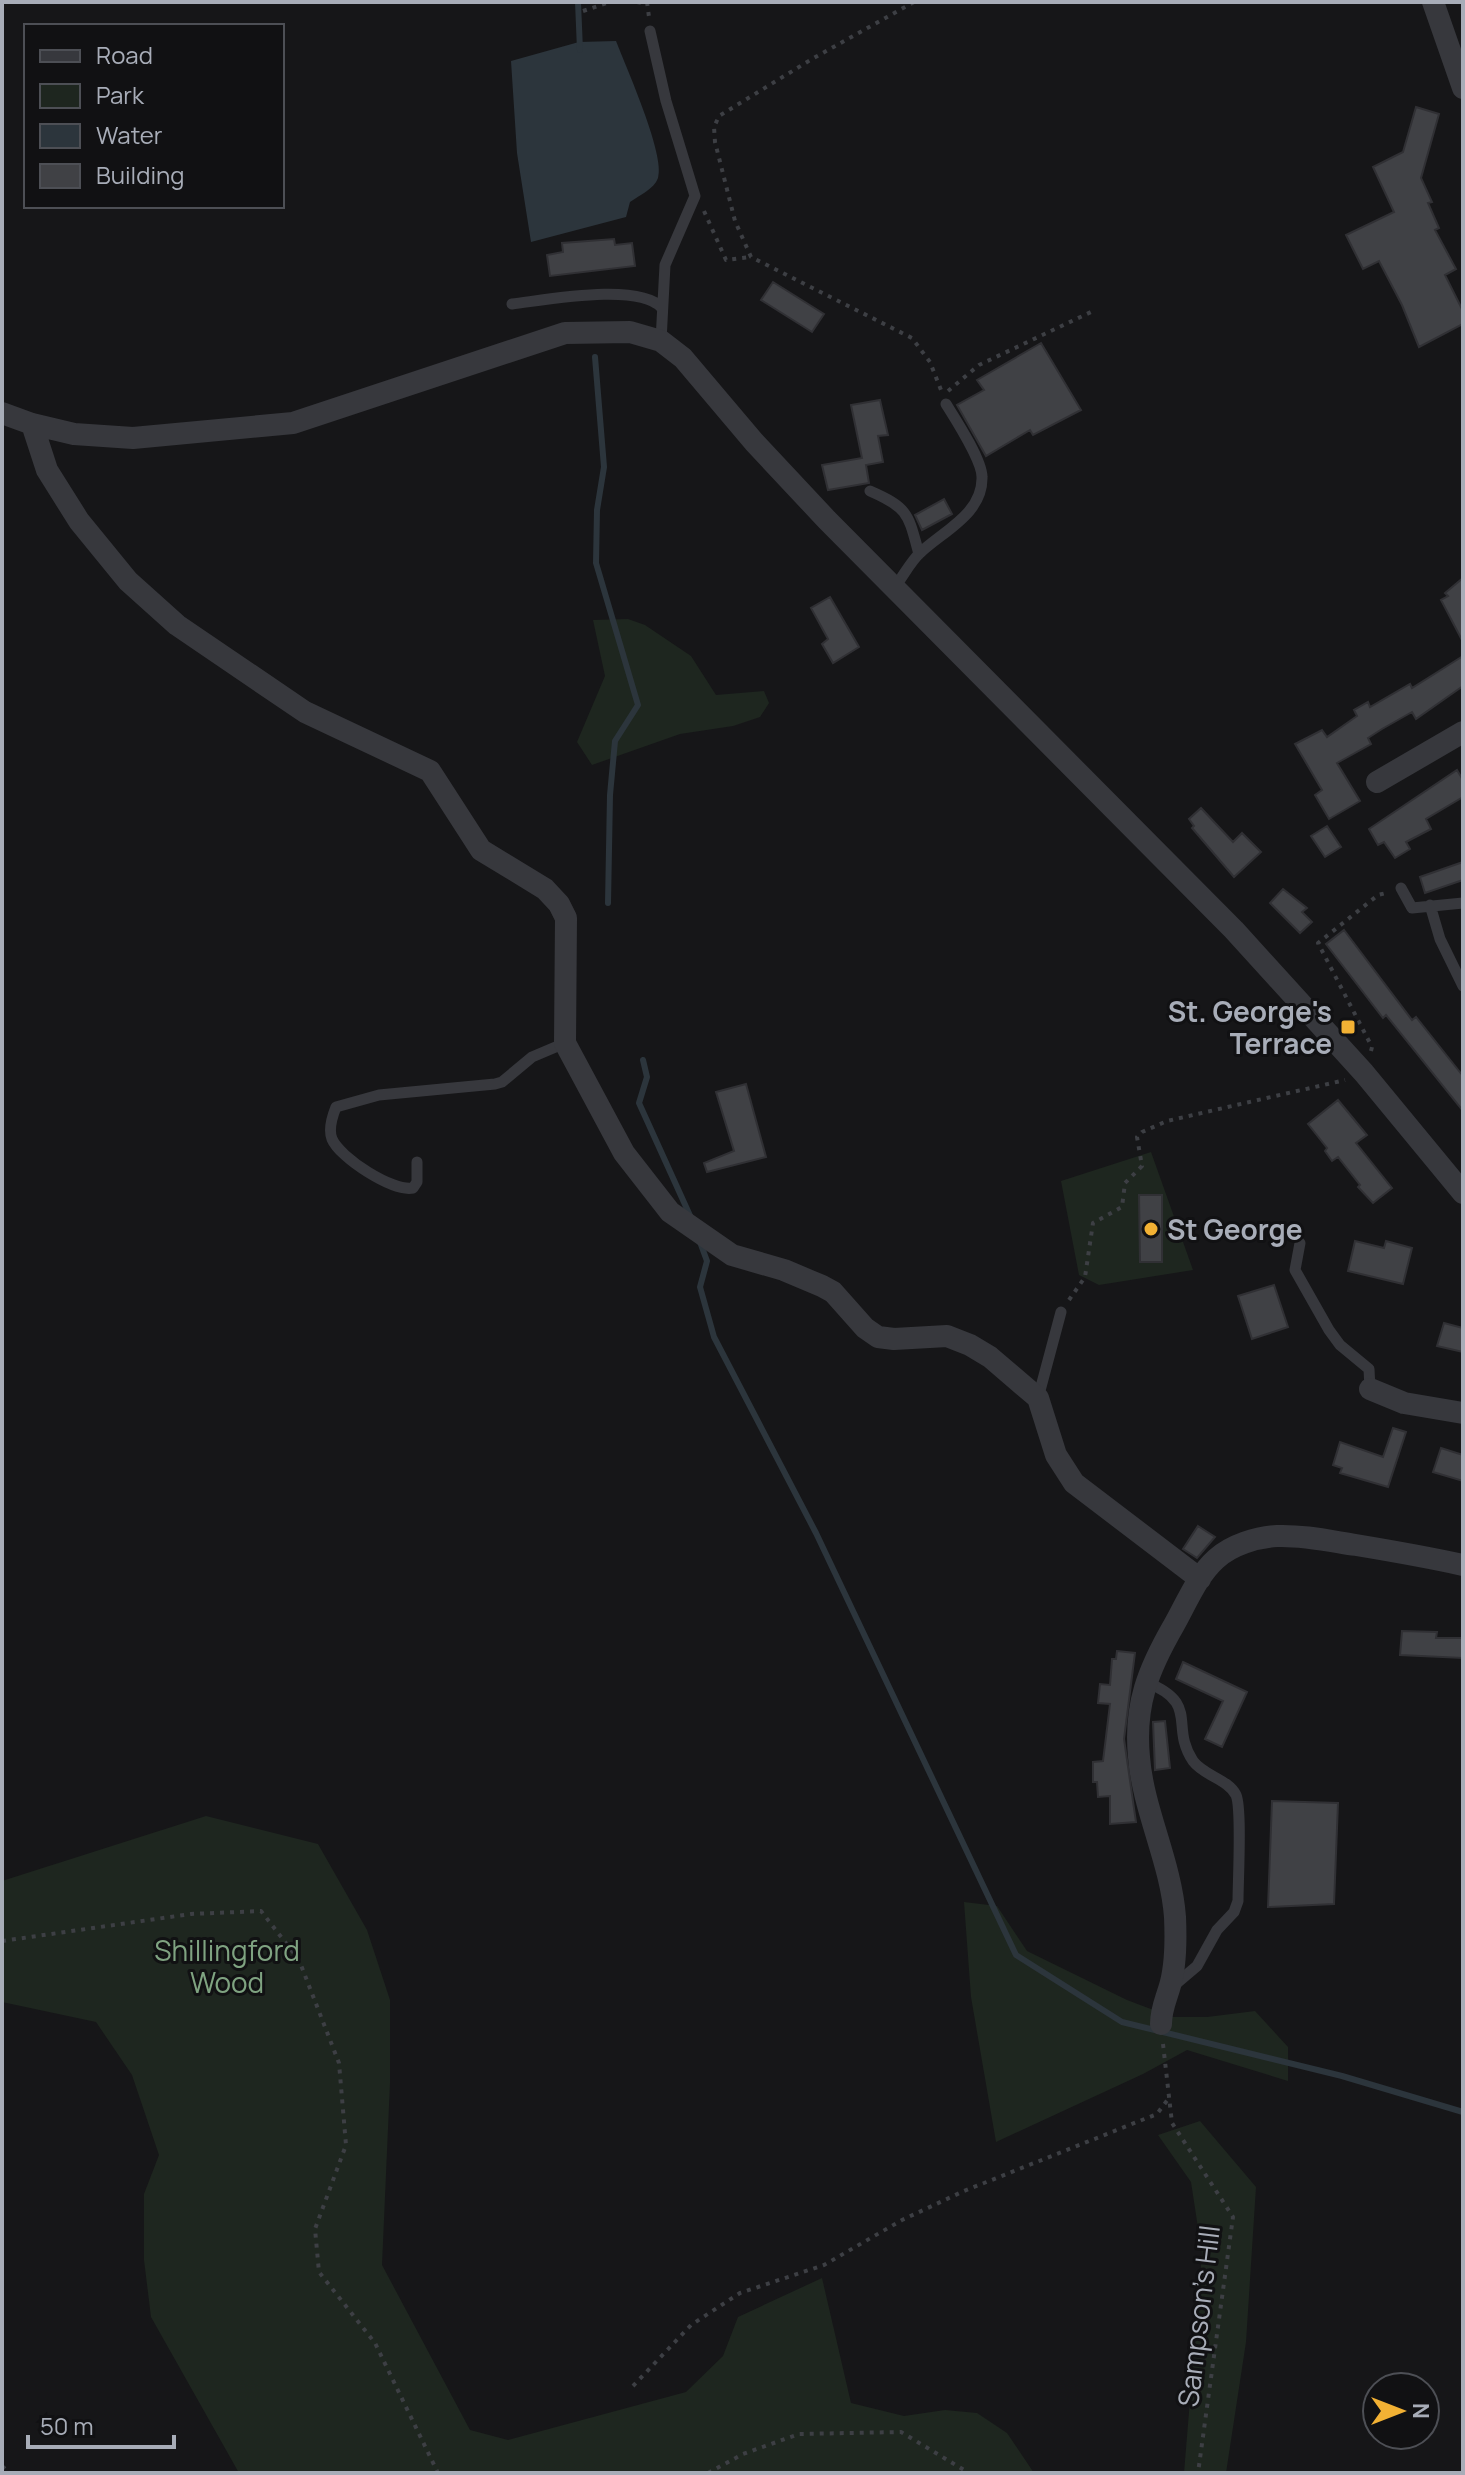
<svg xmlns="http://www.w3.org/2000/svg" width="1465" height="2475" viewBox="0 0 1465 2475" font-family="Manrope,sans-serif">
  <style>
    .green { fill: #1e261f }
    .water { fill: #2c353c }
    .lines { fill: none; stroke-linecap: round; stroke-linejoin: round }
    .stream { stroke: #2c353c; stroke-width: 6 }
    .building { fill: #404145; stroke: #303034; stroke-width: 2 }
    .path { stroke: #3d3f44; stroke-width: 4; stroke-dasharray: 4 6; stroke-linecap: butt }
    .lane { stroke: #37383d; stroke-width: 11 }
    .street { stroke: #37383d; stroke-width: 22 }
    .poi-dot { fill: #f2b134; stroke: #111113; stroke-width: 3 }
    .labels { text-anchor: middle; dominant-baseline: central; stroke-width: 6; stroke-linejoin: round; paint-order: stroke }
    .poi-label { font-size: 28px; font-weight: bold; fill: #a8adb8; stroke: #111113; text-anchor: end }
    .park-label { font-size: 28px; fill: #7fa381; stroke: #111113 }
    .street-label { font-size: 28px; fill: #a8adb8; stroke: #111113 }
  </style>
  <rect width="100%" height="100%" fill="#161618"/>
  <path class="green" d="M628 619 645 625 691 656 716 695 764 691 769 703 760 717 733 726 680 734 592 765 577 742 605 676 593 620Z
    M1151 1152 1193 1270 1099 1285 1079 1275 1061 1181Z
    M206 1816 318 1844 367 1930 390 2000V2083L382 2265 470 2430 508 2440 686 2392 723 2356 738 2317 822 2278 851 2403 904 2416 945 2410 977 2413 1007 2433 1034 2473H239L151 2317 144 2260V2194L159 2155 132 2075 96 2022 2 2002V1881Z
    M964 1902 997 1906 1027 1951 1127 2000 1172 2017H1207L1255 2011 1288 2047V2081L1187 2050 1143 2074 996 2142 971 1997Z
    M1200 2121 1256 2187 1246 2342 1226 2473H1184L1202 2254 1191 2182 1158 2135Z"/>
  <path class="water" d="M616 41C626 67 666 156 658 178 654 189 640 195 630 202L626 217 531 242 517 153 511 61 579 42Z"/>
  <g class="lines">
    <path class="stream" d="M578 2 580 50
      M595 357 604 467 597 510 596 563 638 705 615 741 610 795 608 903
      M643 1060 647 1077 639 1103 692 1220
      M700 1242 707 1261 700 1287 714 1337 816 1533 1016 1955 1122 2022 1342 2076 1463 2112"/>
  </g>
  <path class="building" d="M1416 107 1439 114 1421 178 1432 202 1428 203 1439 228 1435 230 1456 269 1445 275 1463 311V324L1419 347 1402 305 1379 261 1363 269 1346 235 1394 212 1373 167 1403 152Z
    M614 239 615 245 632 243 635 266 550 276 547 255 563 252 562 243Z
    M773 282 824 314 812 332 761 300Z
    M1041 343 1081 410 1033 435 1030 430 986 456 957 405 984 390 977 380Z
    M880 400 888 435 878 436 883 462 866 465 869 483 828 490 822 465 862 458 851 405Z
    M944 499 952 514 922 530 915 515Z
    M1463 578V642L1441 600 1448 596 1445 593Z
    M830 597 859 647 833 663 822 644 828 639 811 608Z
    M1463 656V686L1416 719 1412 712 1382 729 1368 738 1371 744 1337 763 1360 801 1329 819 1315 795 1322 790 1295 744 1322 730 1327 737 1357 716 1354 710 1368 702 1370 707 1410 684 1412 688Z
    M1457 770 1463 780V797L1426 819 1431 829 1406 842 1410 849 1395 858 1384 842 1378 845 1369 829Z
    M1201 808 1233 842 1242 833 1261 852 1234 877 1192 828 1194 826 1189 819Z
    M1327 826 1341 847 1325 857 1311 836Z
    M1463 862V880L1425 893 1420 877Z
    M1283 889 1307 908 1302 912 1312 922 1300 933 1270 903Z
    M1344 930 1412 1020 1416 1017 1463 1076V1111L1386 1015 1383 1018 1326 944Z
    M746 1084 766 1157 707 1172 704 1163 734 1151 716 1092Z
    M1338 1100 1367 1135 1356 1143 1392 1188 1373 1203 1358 1187 1360 1185 1338 1157 1332 1161 1325 1151 1327 1148 1308 1124Z
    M1139 1195H1162V1262H1140Z
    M1355 1241 1384 1248 1386 1241 1412 1248 1403 1284 1348 1271Z
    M1274 1285 1288 1327 1252 1339 1238 1296Z
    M1444 1323 1463 1328V1352L1437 1346Z
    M1393 1428 1406 1432 1388 1487 1340 1473 1342 1468 1333 1465 1340 1442 1383 1457Z
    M1441 1448 1463 1455V1481L1433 1472Z
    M1198 1526 1215 1537 1197 1558 1183 1549Z
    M1402 1631 1437 1632 1436 1638H1463V1658L1400 1655Z
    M1117 1651 1135 1653 1124 1739 1136 1822 1110 1824V1796L1098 1797 1097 1782H1093V1762L1103 1761 1110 1704 1098 1703 1100 1684 1110 1685 1112 1659H1116Z
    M1183 1662 1247 1692 1222 1747 1205 1739 1223 1701 1176 1679Z
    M1165 1721 1170 1768 1155 1770 1153 1722Z
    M1272 1801 1338 1803 1334 1904 1268 1907Z"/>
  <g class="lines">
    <path class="path" d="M637 2 647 4
      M647 2 649 17
      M914 2 812 59 719 116 714 127 715 142 735 221 751 257 912 338 930 362 941 390
      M583 11 610 2
      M704 211 726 260 751 257
      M948 391 979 365 1091 312
      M1371 1051 1372 1047 1318 943 1378 895 1386 893
      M1069 1300 1085 1277 1093 1223 1122 1207 1125 1183 1142 1166 1137 1137 1142 1132 1167 1121 1345 1080
      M2 1941 191 1914 261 1911 299 1960 339 2063 346 2145 315 2229 319 2272 375 2343 438 2473
      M1163 2044 1172 2123 1233 2217 1198 2473
      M633 2386 691 2325 740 2293 824 2265 902 2220 964 2191 1157 2114 1169 2098
      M2 2466 10 2473
      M708 2473 743 2454 799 2434 901 2432 969 2473"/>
    <path class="lane" d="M650 31 666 101 695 196 665 265 661 341
      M512 304C546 300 639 282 662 308
      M870 491C909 508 908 514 919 554
      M894 588C903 577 910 562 920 553 943 531 983 514 982 477 982 460 956 420 946 404
      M1401 888 1412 908 1463 903
      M1430 905 1440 939 1463 986
      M417 1162V1182L413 1188C393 1192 340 1158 332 1139 328 1129 332 1117 336 1107L379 1095 495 1084 502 1082 532 1057 565 1043
      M1300 1243 1295 1270 1329 1330 1340 1345 1369 1369 1370 1389
      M1038 1398 1061 1312
      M1146 1682C1201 1704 1169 1725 1193 1761 1204 1776 1228 1779 1236 1795 1242 1808 1238 1882 1238 1901L1234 1912 1217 1930 1197 1966 1171 1988"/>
    <path class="street" d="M1433 2 1463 88
      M2 413 32 424 74 434 133 438 293 423 565 333 630 332 661 341 683 358 754 442 827 520 1234 930 1364 1073 1463 1193
      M32 424 47 470 79 521 128 581 177 625 305 712 430 771 481 850 545 889 559 904 566 918 565 1043 624 1153 670 1212 732 1255 784 1270 822 1286 833 1292 865 1328 878 1337 894 1339 947 1336 970 1345 990 1357 1038 1398 1056 1455 1074 1483 1200 1579
      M1377 782 1463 732
      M1370 1389 1404 1403 1463 1413
      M1161 2024C1161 2010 1165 2002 1169 1989 1176 1968 1176 1939 1175 1917 1171 1862 1143 1810 1139 1757 1134 1705 1148 1670 1174 1625 1186 1604 1197 1576 1216 1559 1231 1545 1257 1537 1277 1536 1303 1535 1330 1541 1356 1545 1392 1551 1427 1557 1463 1565"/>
  </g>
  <g class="poi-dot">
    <rect x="1340" y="1019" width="16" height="16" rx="4"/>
    <circle cx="1151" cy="1229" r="8"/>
  </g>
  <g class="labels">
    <g class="poi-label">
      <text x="1332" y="1011">St. George's<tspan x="1332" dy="32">Terrace</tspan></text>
      <text x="1167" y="1229" text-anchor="start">St George</text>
    </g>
    <g class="park-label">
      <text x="227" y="1950">Shillingford<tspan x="227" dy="32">Wood</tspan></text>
    </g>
    <g class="street-label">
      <text transform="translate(1198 2316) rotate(-83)">Sampson's Hill</text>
    </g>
  </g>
  <rect width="1465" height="2475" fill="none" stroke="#a8adb8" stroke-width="8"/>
  <rect x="24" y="24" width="260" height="184" fill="#111113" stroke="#4d4f55" stroke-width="2"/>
  <rect x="40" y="50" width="40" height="12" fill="#37383d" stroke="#4d4f55" stroke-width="2"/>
  <text x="96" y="64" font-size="24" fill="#a8adb8">Road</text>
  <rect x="40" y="84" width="40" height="24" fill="#1e261f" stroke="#4d4f55" stroke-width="2"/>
  <text x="96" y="104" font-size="24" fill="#a8adb8">Park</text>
  <rect x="40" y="124" width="40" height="24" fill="#2c353c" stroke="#4d4f55" stroke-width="2"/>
  <text x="96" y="144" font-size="24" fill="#a8adb8">Water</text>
  <rect x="40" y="164" width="40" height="24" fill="#404145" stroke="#4d4f55" stroke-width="2"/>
  <text x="96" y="184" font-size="24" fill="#a8adb8">Building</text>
  <g transform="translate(1401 2411) rotate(90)"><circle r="38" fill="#111113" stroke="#4d4f55" stroke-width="2"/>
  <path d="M0-6L14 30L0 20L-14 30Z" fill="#f2b134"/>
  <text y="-12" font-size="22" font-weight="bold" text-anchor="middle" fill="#a8adb8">N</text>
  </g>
  <path d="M28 2435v12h146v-12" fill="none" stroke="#a8adb8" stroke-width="4"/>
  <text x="40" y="2435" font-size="24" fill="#a8adb8" stroke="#111113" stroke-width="6" paint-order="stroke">50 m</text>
</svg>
